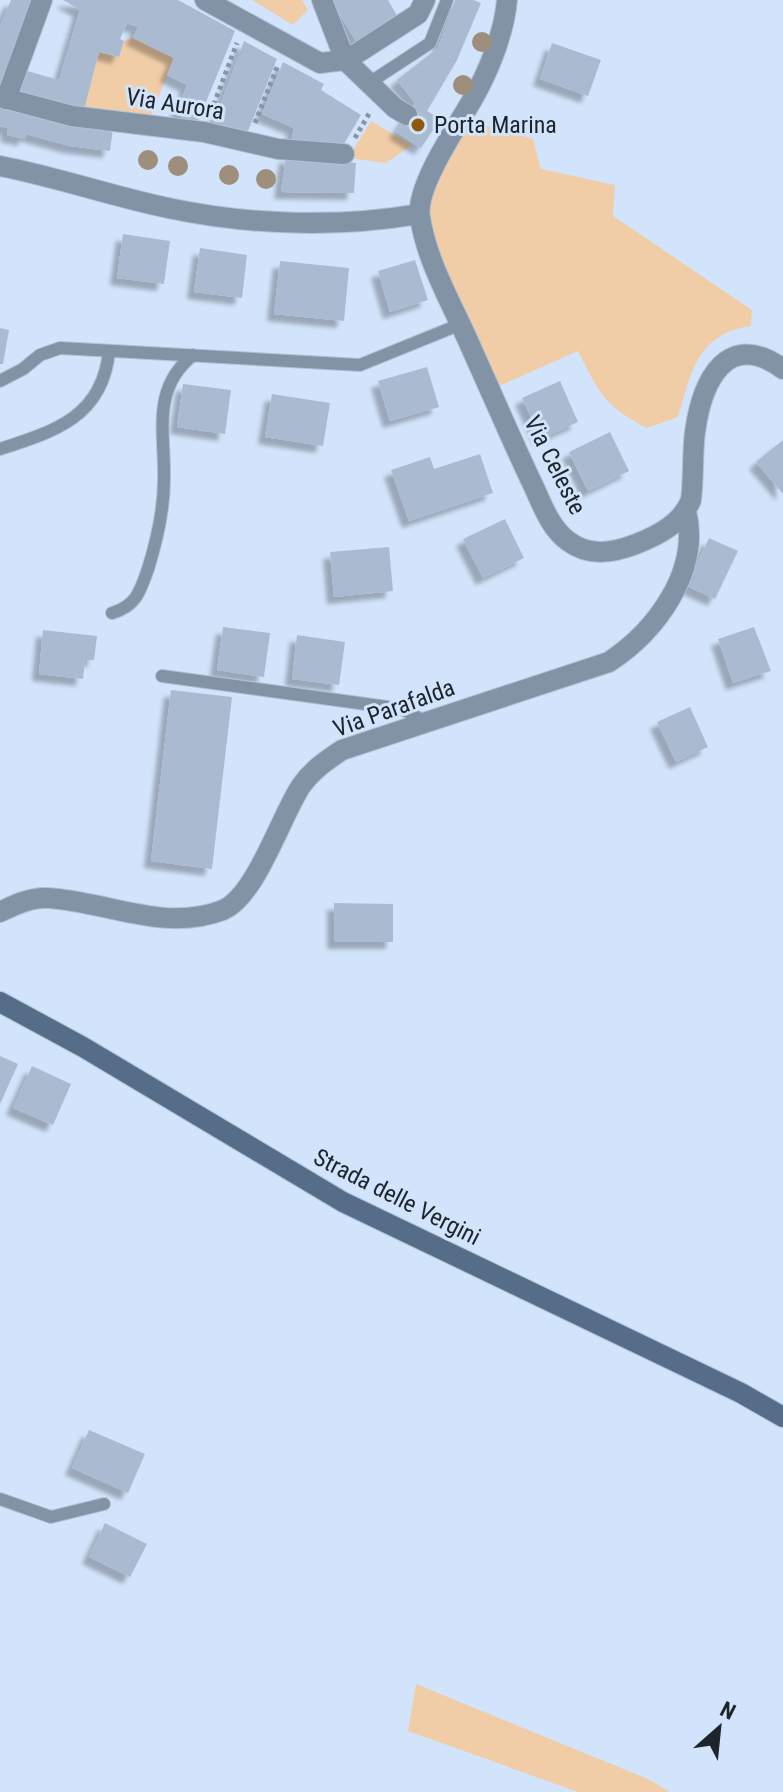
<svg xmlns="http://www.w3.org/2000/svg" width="783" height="1792" viewBox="0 0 783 1792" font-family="'Roboto Condensed',sans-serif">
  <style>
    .green { fill: #f0cda7 }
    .building { fill: #aabbd1; filter: url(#shadow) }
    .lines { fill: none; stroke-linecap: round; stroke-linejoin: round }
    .street-tunnel { stroke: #aebed2; stroke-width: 20; stroke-dasharray: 20 10; stroke-linecap: butt }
    .lane-casing { stroke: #b1c1d6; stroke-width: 14 }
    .street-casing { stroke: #b1c1d6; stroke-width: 22 }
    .secondary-casing { stroke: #b1c1d6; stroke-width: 22 }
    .path { stroke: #8795a6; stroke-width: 5; stroke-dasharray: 4 4; stroke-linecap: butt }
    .lane { stroke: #8393a6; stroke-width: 12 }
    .street { stroke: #8393a6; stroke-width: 20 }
    .secondary { stroke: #566d89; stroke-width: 20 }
    .tree { fill: #9d8f7c }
    .poi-dot { fill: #8e590b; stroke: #d2e4fb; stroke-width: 3 }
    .labels { text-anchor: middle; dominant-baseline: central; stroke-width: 6; stroke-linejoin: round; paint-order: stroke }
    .street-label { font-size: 24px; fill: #1d242c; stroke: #d2e4fb }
    .poi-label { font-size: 24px; fill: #1d242c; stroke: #d2e4fb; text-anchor: start }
  </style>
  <defs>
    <filter id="shadow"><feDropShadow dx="-7" dy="7" stdDeviation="2" flood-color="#0004"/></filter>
  </defs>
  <rect width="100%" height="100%" fill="#d2e4fb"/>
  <path class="green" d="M252 0H302L308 10 293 25Z
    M133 38 174 58 150 118 84 110 99 52 119 57 124 41Z
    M461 118 533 139 541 169 615 185 613 216 752 310 751 326C697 334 692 371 678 417L647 428C603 405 600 394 578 351L490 390 429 253 424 194Z
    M371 121 412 145 386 163 348 158Z
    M416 1684 648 1779 670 1792H578L408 1731Z"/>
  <path class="building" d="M11 0H37L0 88V27Z
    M63 0H178L235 31 197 124 176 114 187 85 167 75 174 58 133 38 138 27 127 23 120 39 124 41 119 57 99 52 84 110 16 93 24 70 59 80 80 10Z
    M331 0H388L399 19 357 43Z
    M455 0H473L481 3 457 60 427 111 440 119 421 148 396 132 415 103 397 80 438 48Z
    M244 41 277 59 246 136 212 127Z
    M552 43 601 60 588 96 540 79Z
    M283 62 324 84 321 90 361 115 342 147 291 144 294 128 262 114Z
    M0 104 113 129 110 151 70 146 26 134 25 139 7 135 8 128 0 126Z
    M286 156 356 163 354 193 281 192Z
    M123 234 170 241 164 284 117 278Z
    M200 248 247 255 242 298 194 292Z
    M415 260 428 300 390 312 378 271Z
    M280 261 349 268 344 321 274 314Z
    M0 328 9 330 3 364H0Z
    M427 367 439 407 390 421 378 381Z
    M560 381 578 422 541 439 522 398Z
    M183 384 231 390 225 434 177 427Z
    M272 394 330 403 323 446 265 437Z
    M610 432 629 471 588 491 569 452Z
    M783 440V494L756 462Z
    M480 454 493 493 409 521 391 470 430 457 434 469Z
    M505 519 524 558 483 578 463 539Z
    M709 538 738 551 715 599 687 586Z
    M389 547 393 591 334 597 330 552Z
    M223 627 270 633 264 677 217 670Z
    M754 627 771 671 733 683 718 639Z
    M43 630 97 636 94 660H85L83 679 39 674Z
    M297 635 345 642 339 685 292 679Z
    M171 690 232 697 212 869 151 861Z
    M690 707 708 747 676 762 657 722Z
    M334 903 393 904V942H334Z
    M0 1056 18 1064 0 1104Z
    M32 1066 71 1084 53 1125 13 1108Z
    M89 1430 145 1454 128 1493 72 1468Z
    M105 1523 147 1544 130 1577 89 1557Z"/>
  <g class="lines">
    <path class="street-tunnel" d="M407 115 431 131"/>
    <defs>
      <path id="lane" d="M369 83 430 43 447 0
        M0 381 23 369 40 355 60 348 360 365 461 324
        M0 449C56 431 103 416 109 351
        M112 613C136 606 140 592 148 569 157 540 164 511 164 479 165 432 151 389 193 355
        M162 676 402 709 426 722
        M0 1499 51 1517 104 1504"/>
      <path id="street" d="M205 0 320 63 345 60 359 52 418 14 425 0
        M322 0 345 60 395 108 407 115
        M507 0C504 34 488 73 471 102 456 128 415 188 420 217 427 264 455 309 473 352 493 396 512 441 533 485 542 504 550 528 568 541 589 557 613 553 636 544 659 535 682 523 691 500 694 477 692 454 695 432 702 381 727 328 783 369
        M0 97 72 116 204 132 278 149 344 154
        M6 99 42 0
        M0 166C57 177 111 196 168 208 248 225 338 228 419 214
        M0 912C14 905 31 897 47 898 106 901 164 933 223 910 256 896 281 816 301 786 312 770 326 761 342 750L609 662C656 631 701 571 686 511"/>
      <path id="secondary" d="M0 1002 83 1047 343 1202 741 1393 783 1417"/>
    </defs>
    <use href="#lane" class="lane-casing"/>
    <use href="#street" class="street-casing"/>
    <use href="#secondary" class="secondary-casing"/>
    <path class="path" d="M211 112 237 43
      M255 123 278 65
      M355 138 370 112"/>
    <use href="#lane" class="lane"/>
    <use href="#street" class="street"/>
    <use href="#secondary" class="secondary"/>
  </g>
  <g class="tree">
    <circle cx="482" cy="42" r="10"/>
    <circle cx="463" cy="85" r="10"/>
    <circle cx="148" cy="160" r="10"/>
    <circle cx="178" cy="166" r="10"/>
    <circle cx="229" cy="175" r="10"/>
    <circle cx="266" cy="179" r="10"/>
  </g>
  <circle class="poi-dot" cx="418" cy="125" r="8"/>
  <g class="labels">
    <g class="street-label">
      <text transform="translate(175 104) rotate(9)">Via Aurora</text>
      <text transform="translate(555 465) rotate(63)">Via Celeste</text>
      <text transform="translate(394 708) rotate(-20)">Via Parafalda</text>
      <text transform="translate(397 1197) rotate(27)">Strada delle Vergini</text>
    </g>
    <g class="poi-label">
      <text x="434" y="125">Porta Marina</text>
    </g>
  </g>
  <g transform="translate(719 1728) rotate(27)" stroke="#d2e4fb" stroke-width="6" paint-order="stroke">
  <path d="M0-6L14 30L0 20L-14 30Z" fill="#1d242c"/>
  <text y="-12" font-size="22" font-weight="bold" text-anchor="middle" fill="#1d242c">N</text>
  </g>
</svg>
